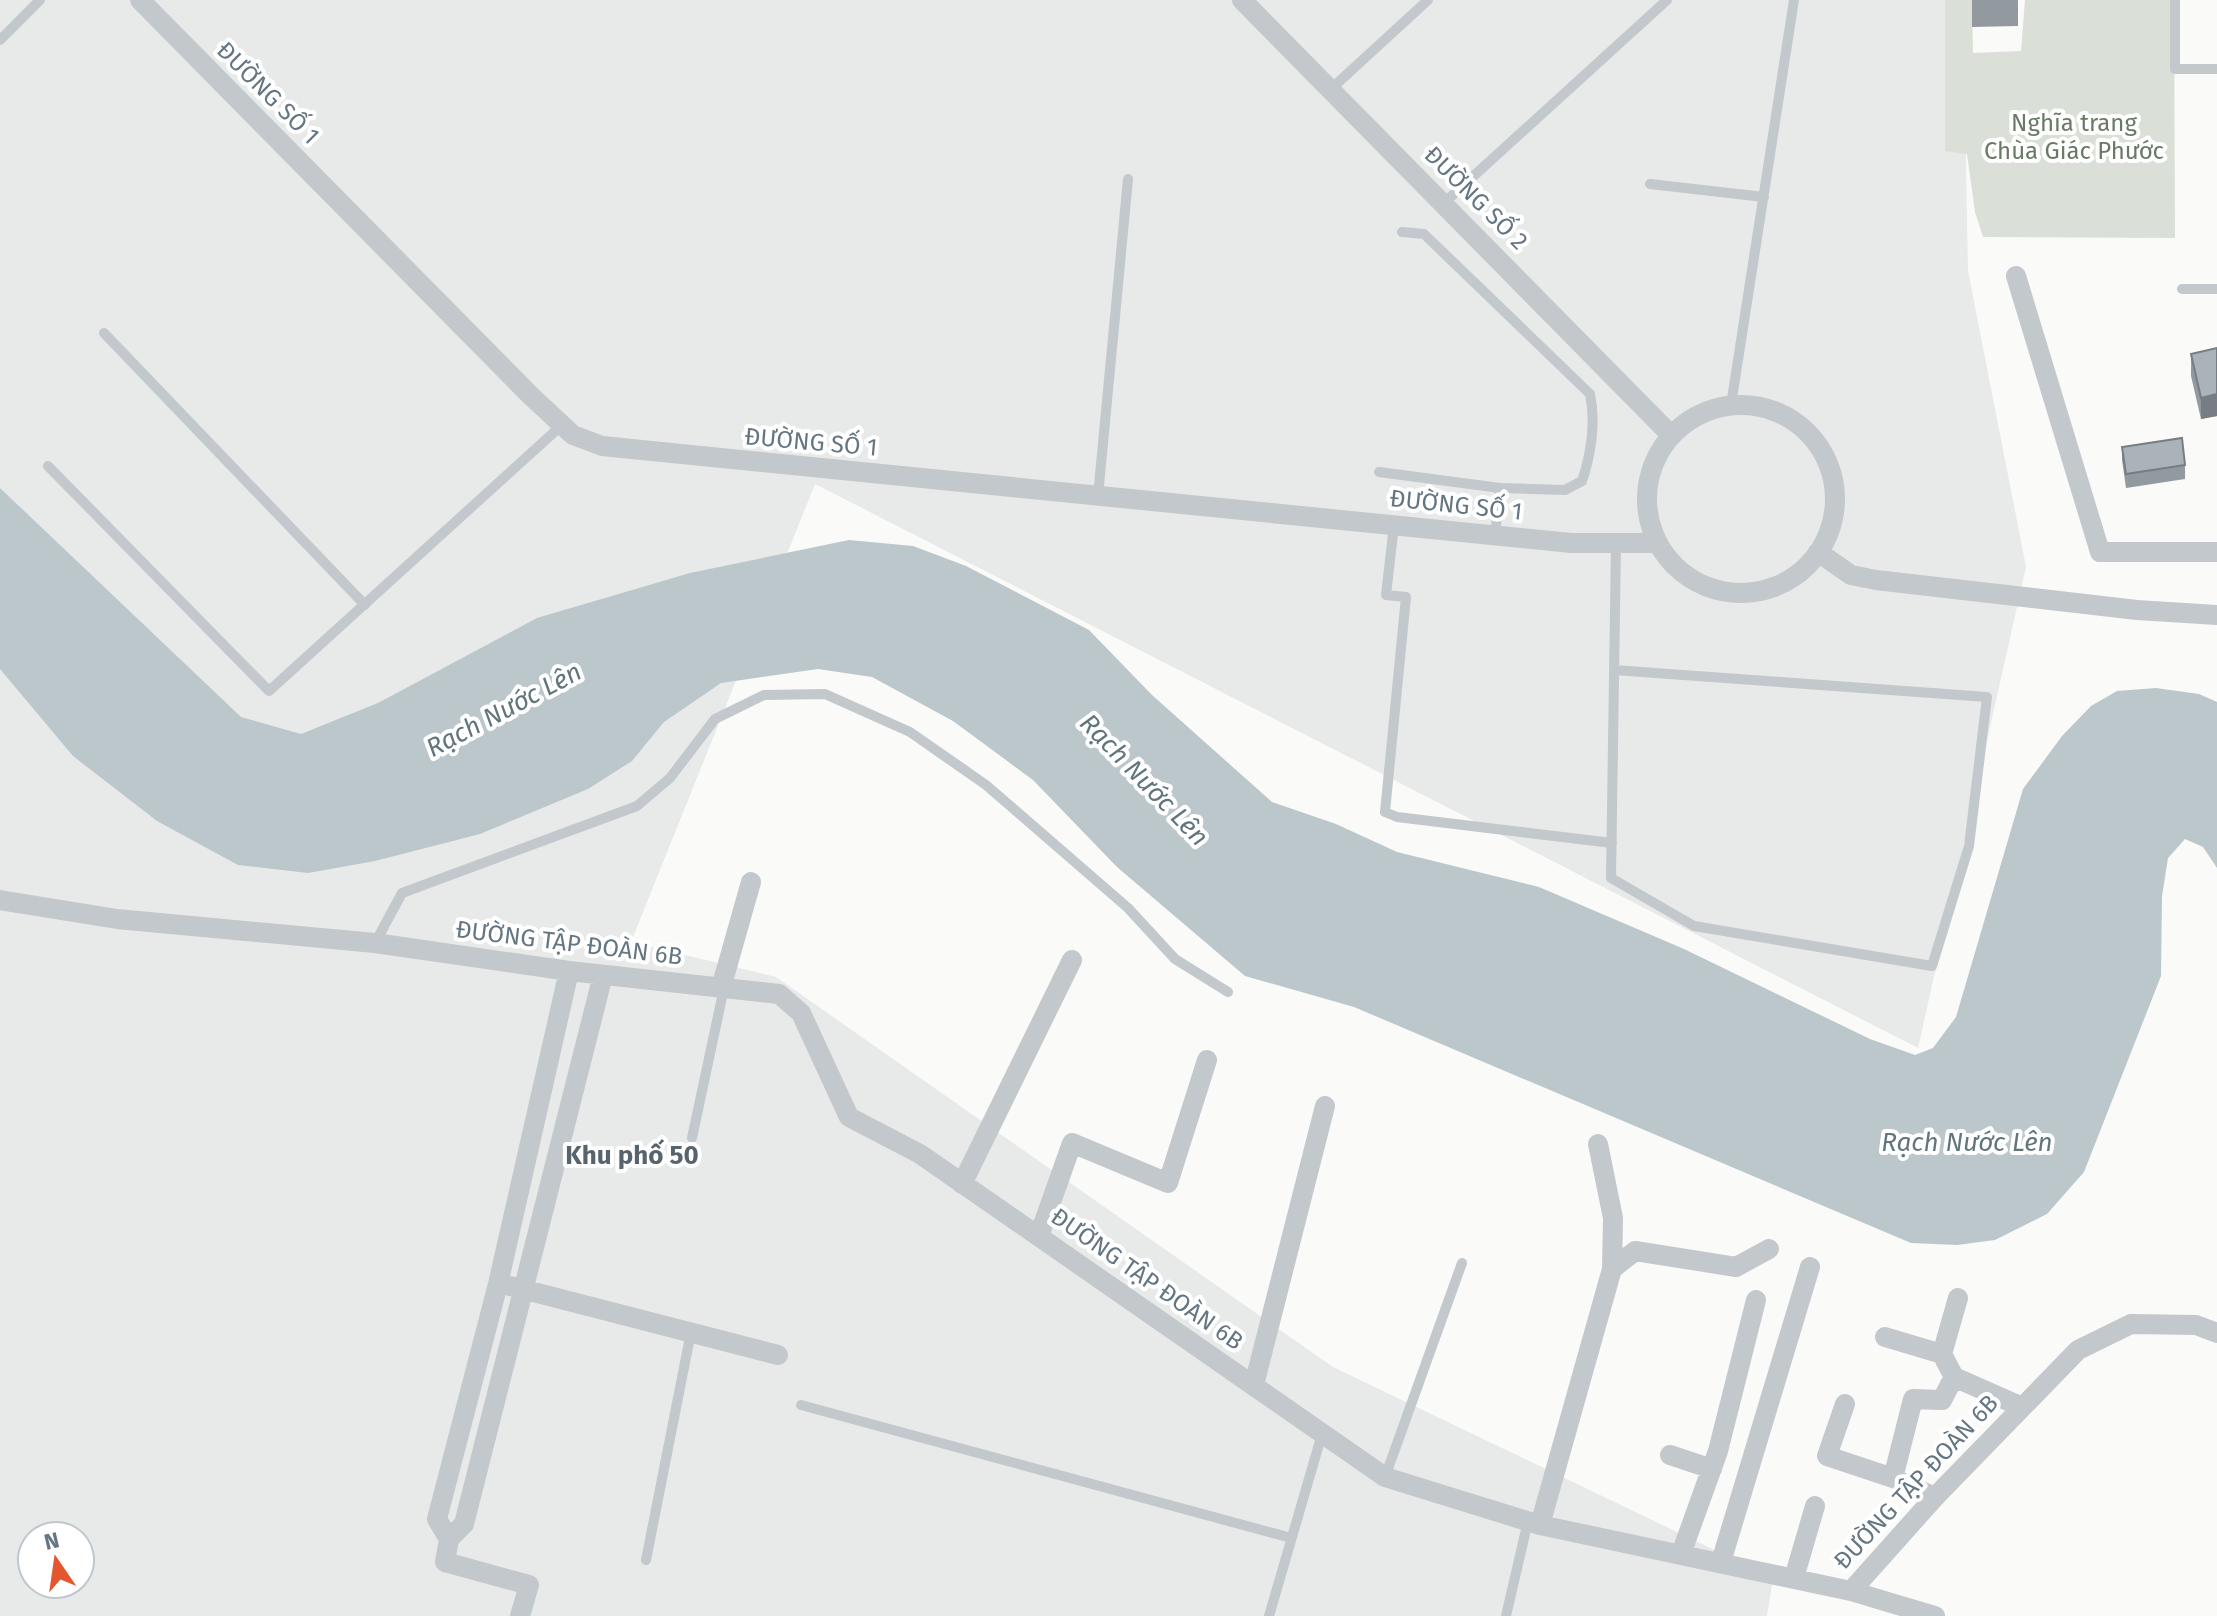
<svg xmlns="http://www.w3.org/2000/svg" width="2217" height="1616" viewBox="0 0 2217 1616" font-family="'Fira Sans',sans-serif">
  <style>
    .built { fill: #e8e9e9; fill-rule: evenodd }
    .green { fill: #dadfd7 }
    .water { fill: #bbc7cb }
    .lines { fill: none; stroke-linecap: round; stroke-linejoin: round }
    .service { stroke: #c3c8cc; stroke-width: 10 }
    .minor { stroke: #c3c8cc; stroke-width: 20 }
    .wall { fill: #929a9f }
    .shaded-wall { fill: #777d82 }
    .building { fill: #aab3b9; stroke: #777d82; stroke-width: 2 }
    .labels { text-anchor: middle; dominant-baseline: central; stroke-width: 8; stroke-linejoin: round; paint-order: stroke }
    .street-label { font-size: 24px; fill: #657683; stroke: #fff }
    .park-label { font-size: 24px; fill: #687a64; stroke: #fff }
    .water-label { font-size: 26px; font-style: italic; fill: #60757c; stroke: #fff }
    .neighbourhood-label { font-size: 26px; font-weight: bold; fill: #57646e; stroke: #fff }
  </style>
  <rect width="100%" height="100%" fill="#fafaf8"/>
  <path class="built" d="M0 0H1963L1968 271 2026 567 1918 1048 815 484 631 942 776 977 1333 1367 1773 1578 1767 1616H0ZM32 1536H80V1584H32Z"/>
  <path class="green" d="M1945 0H1972L1973 53 2021 51 2025 0H2174L2175 238 1983 237 1975 212 1967 154 1945 151Z"/>
  <path class="water" d="M0 488 241 717 301 734 378 703 537 618 690 573 849 540 913 546 966 566 1089 630 1152 695 1272 802 1336 824 1397 852 1539 887 1684 949 1870 1039 1915 1055 1933 1048 1956 1017 2023 789 2062 736 2091 706 2117 691 2156 688 2199 694 2217 702V868L2203 847 2185 839 2168 858 2162 896 2161 976 2084 1172 2047 1214 1995 1240 1957 1245 1911 1243 1354 1007 1245 976 1117 867 1033 780 953 721 872 677 818 669 721 683 664 722 632 761 588 789 480 834 375 861 308 873 238 865 157 821 73 756 0 669Z"/>
  <g class="lines">
    <path class="service" d="M2175 0V69H2217
      M0 40 40 0
      M1331 89 1428 0
      M1650 184 1764 197
      M1444 203 1667 0
      M2182 289H2217
      M104 333 365 605
      M1731 405 1794 0
      M48 466 269 691 562 425
      M1379 472 1500 488 1565 490 1582 481C1591 455 1596 422 1590 394L1424 234 1402 232
      M1098 496 1128 179
      M1394 525 1386 595 1406 597 1385 812 1397 817 1612 843
      M1495 535 1500 488
      M1614 670 1987 697 1969 846 1932 966 1694 926 1611 878 1616 543
      M375 943 402 893 637 806 670 778 715 719 764 695 825 694 910 732 986 785 1128 908 1175 959 1228 992
      M692 1138 724 988
      M801 1405 1291 1538
      M1385 1477 1462 1263
      M646 1560 691 1332
      M1269 1616 1322 1434
      M1506 1616 1528 1521"/>
    <path class="minor" d="M140 0 532 397 573 435 602 446 1571 543H1657
      M1242 0 1671 435
      M2016 276 2100 552H2217
      M1647 499a94 94 0 1 1 188 0a94 94 0 1 1-188 0Z
      M1818 552 1851 575 1876 580 2137 610 2217 615
      M0 900 117 919 375 943 569 971 779 994 801 1013 849 1117 920 1154 1385 1477 1540 1525 1851 1591 1935 1497 2078 1350 2131 1324 2196 1325 2217 1333
      M721 988 751 882
      M962 1184 1072 960
      M1039 1236 1072 1143 1168 1183 1207 1060
      M1612 1269 1635 1251 1736 1267 1769 1249
      M510 1286 778 1355
      M1885 1337 1942 1354 1954 1377 2022 1407
      M1942 1354 1958 1298
      M1254 1385 1325 1106
      M1845 1404 1827 1456 1893 1478 1935 1497
      M1670 1455 1712 1469
      M1893 1478 1913 1399 1942 1400 1954 1377
      M1540 1525 1612 1269 1613 1218 1598 1144
      M449 1539 437 1519 498 1284 569 971
      M1681 1554 1718 1451 1756 1300
      M1721 1562 1810 1267
      M1794 1578 1815 1506
      M1851 1591 1935 1616
      M520 1616 529 1585 445 1562 449 1539 464 1524 603 975"/>
  </g>
  <path class="wall" d="M1972 0H2018V26L1972 27Z
    M2217 348V416L2201 419 2191 376V354Z
    M2122 447 2185 465V479L2126 488 2122 460Z"/>
  <path class="shaded-wall" d="M2217 394V416L2201 419V398Z"/>
  <path class="building" d="M2217 348V394L2201 398 2191 354Z
    M2182 438 2185 465 2126 474 2122 447Z"/>
  <g class="labels">
    <g class="street-label">
      <text transform="translate(268 93) rotate(45)">ĐƯỜNG SỐ 1</text>
      <text transform="translate(1476 198) rotate(45)">ĐƯỜNG SỐ 2</text>
      <text transform="translate(811 442) rotate(5)">ĐƯỜNG SỐ 1</text>
      <text transform="translate(1456 505) rotate(6)">ĐƯỜNG SỐ 1</text>
      <text transform="translate(569 943) rotate(7)">ĐƯỜNG TẬP ĐOÀN 6B</text>
      <text transform="translate(1147 1279) rotate(35)">ĐƯỜNG TẬP ĐOÀN 6B</text>
      <text transform="translate(1916 1482) rotate(-47)">ĐƯỜNG TẬP ĐOÀN 6B</text>
    </g>
    <g class="park-label">
      <text x="2074" y="123">Nghĩa trang<tspan x="2074" dy="28">Chùa Giác Phước</tspan></text>
    </g>
    <g class="water-label">
      <text transform="translate(504 710) rotate(-28)">Rạch Nước Lên</text>
      <text transform="translate(1144 780) rotate(46)">Rạch Nước Lên</text>
      <text x="1967" y="1142">Rạch Nước Lên</text>
    </g>
    <g class="neighbourhood-label">
      <text x="632" y="1155">Khu phố 50</text>
    </g>
  </g>
  <g transform="translate(56 1560) rotate(347)"><circle r="38" fill="#ffffff" stroke="#c1c8cd" stroke-width="2"/>
  <path d="M0-6L14 30L0 20L-14 30Z" fill="#e4572e"/>
  <text y="-12" font-size="22" font-weight="bold" text-anchor="middle" fill="#657683">N</text>
  </g>
</svg>
